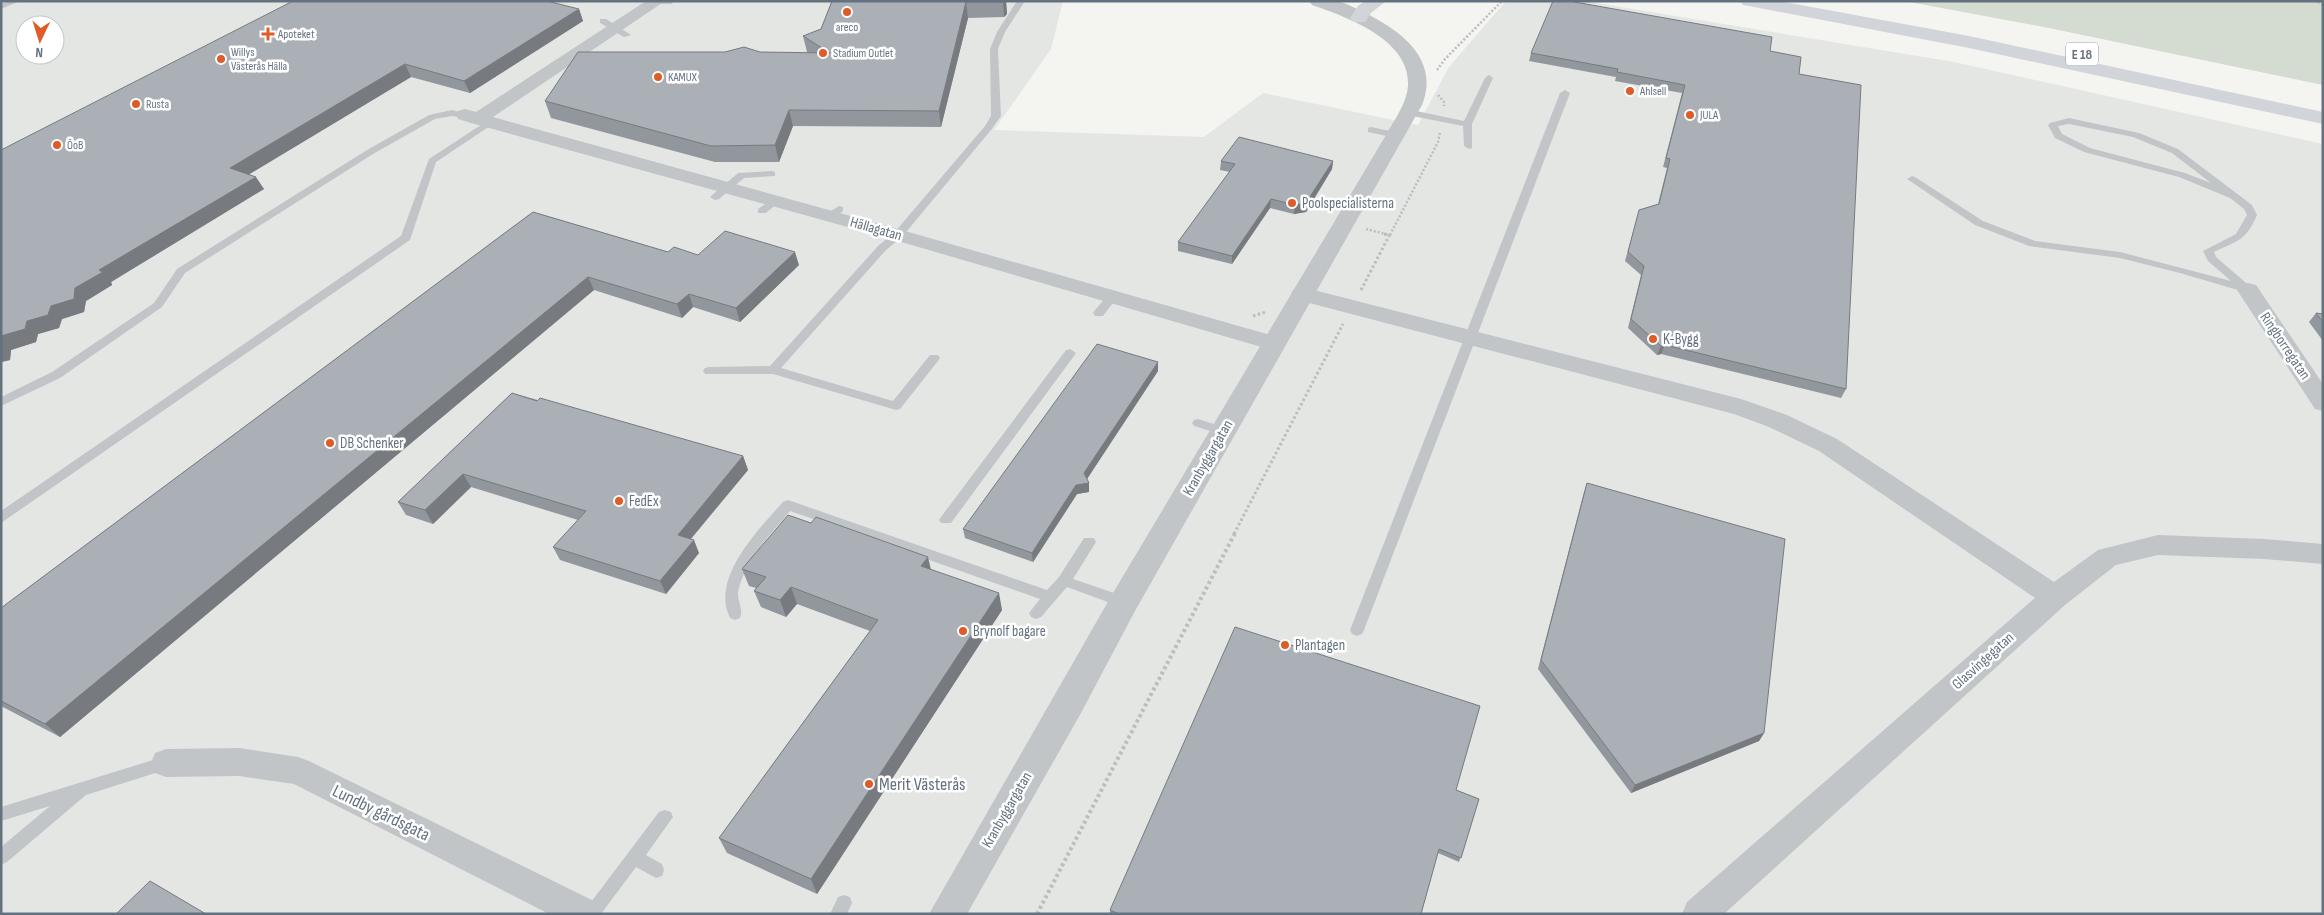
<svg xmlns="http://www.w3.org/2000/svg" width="2324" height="915" viewBox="0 0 2324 915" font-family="'Sofia Sans Condensed',sans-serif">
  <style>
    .built { fill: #e4e6e4; fill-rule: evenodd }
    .green { fill: #d4dbd1 }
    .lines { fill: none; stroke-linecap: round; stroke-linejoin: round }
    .path-far2 { stroke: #bbbdbf; stroke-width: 2.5; stroke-dasharray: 2 2; stroke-linecap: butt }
    .path-far1 { stroke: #bbbdbf; stroke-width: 3; stroke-dasharray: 2.5 2.5; stroke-linecap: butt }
    .path { stroke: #bbbdbf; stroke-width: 4; stroke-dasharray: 3 3; stroke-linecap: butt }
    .service { fill: #c2c5c8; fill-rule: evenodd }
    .minor { fill: #c2c5c8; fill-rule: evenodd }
    .tertiary { fill: #c2c5c8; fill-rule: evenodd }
    .motorway { fill: #d1d5da; fill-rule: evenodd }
    .wall { fill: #92979d }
    .shaded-wall { fill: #777b7f }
    .building { fill: #aab0b6; stroke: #777b7f }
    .poi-dot { fill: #dd5c28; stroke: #fff; stroke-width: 2 }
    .labels { text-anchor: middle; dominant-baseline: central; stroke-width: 5; stroke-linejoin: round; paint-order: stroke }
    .far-poi-label { font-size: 12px; fill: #647280; stroke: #fff; text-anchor: start }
    .shield { fill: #fff; stroke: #929ca6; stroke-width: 1 }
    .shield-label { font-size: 14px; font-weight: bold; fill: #647280 }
    .poi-label { font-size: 15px; fill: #647280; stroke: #fff; text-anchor: start }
    .street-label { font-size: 15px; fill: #647280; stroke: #fff }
    .near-poi-label { font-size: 18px; fill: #647280; stroke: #fff; text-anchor: start }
    .near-street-label { font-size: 18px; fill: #647280; stroke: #fff }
  </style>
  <rect width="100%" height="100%" fill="#f4f4f0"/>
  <path class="built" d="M1 1H1063L1051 49 994 130 1204 137 1263 93 1418 125 1449 67 1506 1H1585L1954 62 2323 144V914H1ZM25 25H55V55H25Z"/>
  <path class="green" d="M1904 1H2323V85L2049 28Z"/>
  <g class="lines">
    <path class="path-far2" d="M2314 1 2323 4
      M1437 70 1445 59 1502 1
      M1438 95 1444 102V106
      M1366 229 1389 235
      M1390 235 1438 142 1440 133"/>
    <path class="path-far1" d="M1384 234 1389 235
      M1361 290 1390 234
      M1253 316 1266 312
      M1234 534 1343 324"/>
    <path class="path" d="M1037 914 1235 533"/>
    <path class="service" d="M8 1H20L1 9V4Z
      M675 1 671 4H656L652 2Z
      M1017 1H1025L1005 32 998 49 1001 116 991 130 902 237 886 250 781 368 893 401 930 355H938L940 358 938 361 900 409 896 410 773 374H705L703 371 705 368 709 367 770 366 878 246 894 233 985 126 991 116 990 49 997 32Z
      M600 19H606L631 35 624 37 600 23Z
      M1489 75 1493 78 1472 124V148L1469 149 1464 146 1463 126 1407 115 1402 112 1407 109 1464 121 1485 78Z
      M1565 90 1570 93 1364 630 1362 634 1357 636 1352 634 1350 630 1560 93Z
      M452 110 470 115 465 118 452 116 435 119 373 154 185 273 162 307 60 378 1 406V397L52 372 154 303 177 269 367 150 429 115Z
      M2069 118 2139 133 2178 149 2252 205 2257 215C2246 241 2237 241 2214 252L2216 257 2252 288 2253 290 2252 292 2248 293 2180 273 2120 258 2029 246 1975 225 1907 179 1912 176 1915 177 1983 221 2035 241 2120 252 2231 281 2208 261 2203 251 2236 234 2247 215 2244 209 2230 198 2179 177 2084 152 2055 138 2048 125 2050 123ZM2069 124 2133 137 2172 153 2211 183 2185 173 2090 148 2062 134 2058 126Z
      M490 119 493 120V124L436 162 410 240 1 523V511L401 236 429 159Z
      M1371 127 1399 133 1401 135 1396 138 1368 132V128Z
      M772 171 775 172V176L744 178 719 199 715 200 710 197 738 173Z
      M774 198 779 201 778 203 766 213H758V209Z
      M839 206 843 207V211L834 218H826V214Z
      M1112 294 1117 297 1116 299 1103 316H1095L1093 313 1095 310 1108 295Z
      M1070 349 1076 353 1074 356 951 523H941L939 520 941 517 1066 350Z
      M1198 419 1227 428 1229 431 1223 435 1194 426 1192 423 1194 420Z
      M788 500 1047 590 1059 577 1084 538H1094L1096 542 1073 579 1129 598 1131 602 1129 606 1124 608 1067 587 1041 617 1036 619 1031 617 1029 613 1040 599 790 511C770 535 745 559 738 592 737 601 744 609 740 618L735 620 730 618C710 578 759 529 783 502Z
      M166 756 171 758 174 763 171 768 86 795 7 862 1 865V847L50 806 1 821V807Z
      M665 810 671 812 673 817 646 855 662 864 664 870 662 876 656 878 636 867 601 914H582L659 812Z
      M844 895 850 897 852 903 847 914H830L838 897Z"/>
    <path class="minor" d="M646 1H665L493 117 905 231 1281 338 1284 343 1281 348 1273 350 1265 348 891 239 471 123 458 119 456 115 458 111 465 109 476 112Z
      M2248 283 2256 285 2323 384V411L2315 409 2237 290 2240 285Z
      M1302 287 1741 399 1787 415 1837 439 2054 582 2098 550 2158 535 2264 539 2323 544V564L2264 559 2158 555 2116 565 2065 605 1724 914H1682L1687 902 2035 598 1819 451 1769 427 1734 414 1294 299 1291 294 1294 289Z
      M239 748 298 757 309 761 596 902 601 914H549L294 784 239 776 166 777 155 773 151 763 155 753 166 749Z"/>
    <path class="tertiary" d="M1309 1C1318 1 1328 0 1337 1 1346 3 1357 9 1365 13 1402 31 1440 60 1422 105L1135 611 1081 713 967 914H929L1113 593 1386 135C1394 120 1407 103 1408 86 1411 40 1347 17 1312 5Z"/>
    <path class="motorway" d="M1365 1H1386L1371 13 1365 22H1353L1350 18 1358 6Z
      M1740 1H1779L1969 36 2323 112V124L1969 48 1749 6 1743 5Z"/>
  </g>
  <path class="wall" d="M832 1H1006L1007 14 1004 17 968 18 941 127 793 126 779 162H715L551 118 545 101 760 52 809 53 807 52 803 36 821 29Z
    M579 9 583 21 470 93 411 77 249 174 264 189 111 282 112 285 86 301 84 312 62 319 59 328 38 334 36 342 11 350 10 360 1 362V150Z
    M1770 51 1799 74 1846 389 1841 398 1661 354 1657 355 1628 328 1641 275 1625 261 1639 210 1658 204 1667 168 1663 167 1682 93 1615 81 1616 77 1529 61 1531 53Z
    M1221 161H1333L1332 169 1306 212 1294 214 1270 208 1232 264 1178 251V242L1230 172 1220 170Z
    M533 212 668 252 799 265 740 322 693 307 682 318 594 290 60 737 1 706V608Z
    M2316 313 2323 314V341L2309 322Z
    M1158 362V371L1087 479 1089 483V492L1077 494 1033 562 965 538 963 529Z
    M512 393 743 456 748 470 691 539 699 553 666 594 560 560 553 547 578 520 471 487 433 524 406 515 398 502Z
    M1587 483 1764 733 1759 741 1631 793 1538 669 1584 492Z
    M742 569H930L1002 610 817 894 727 853 719 838 870 631 797 604 786 617 761 607 754 591 756 588 749 586Z
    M1456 790 1479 799 1459 862 1438 853 1421 914H1110V910Z"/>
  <path class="shaded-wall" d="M1003 1H1006L1007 14 1004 17Z
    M966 2 968 18 941 127 939 111Z
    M579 9 583 21 470 93 464 81Z
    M405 64 411 77 238 181 230 168Z
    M789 110 793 126 779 162 775 145Z
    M1333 161 1332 169 1306 212 1294 214 1295 205Z
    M256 177 264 189 111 282 112 285 86 301 84 312 62 319 59 328 38 334 36 342 11 350 10 360 1 362V336L51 306 99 270Z
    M1271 199 1270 208 1232 264V256Z
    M795 252 799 265 740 322 736 308Z
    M588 277 594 290 60 737 45 724Z
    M689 294 693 307 682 318 677 304Z
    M1665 345 1661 354 1657 355 1661 346Z
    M1158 362V371L1085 482 1084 473Z
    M743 456 748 470 683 548 678 535Z
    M463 474 471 487 433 524 425 510Z
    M1089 483V492L1077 494 1033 562 1032 553 1076 485Z
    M694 540 699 553 666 594 660 581Z
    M928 557 932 574 921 566Z
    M791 587 797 604 786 617 780 600Z
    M999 593 1002 610 817 894 811 879Z
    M1764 733 1759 741 1631 793 1635 785Z"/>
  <path class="building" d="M293 1H547L579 9 464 81 405 64 230 168 256 177 99 270 103 272 75 288 74 299 51 306 48 315 27 321 25 329 1 336V150Z
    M832 1H1003V2H966L939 111 789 110 775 145 711 146 545 101 578 52H725L744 47 760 52 830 53 803 36 821 29Z
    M1553 1H1569L1772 37 1770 51 1801 57 1799 74 1861 85 1846 389 1665 345 1661 346 1631 319 1644 266 1628 252 1639 210 1659 204 1670 159 1666 158 1685 85 1617 72 1618 69 1531 53Z
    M1239 137 1333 161 1306 203 1295 205 1271 199 1232 256 1178 242 1235 164 1221 161Z
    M533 212 668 252 674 247 698 255 725 231 795 252 736 308 689 294 677 304 588 277 45 724 1 701V608Z
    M2316 313 2323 314V322Z
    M1097 344 1158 362 1084 473 1089 483 1076 485 1032 553 963 529Z
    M512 393 537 401 540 398 743 456 678 535 694 540 660 581 553 547 586 511 463 474 425 510 398 502Z
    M1587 483 1785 539 1764 733 1635 785 1541 660Z
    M788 515 811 523 816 517 928 557 921 566 999 593 811 879 719 838 878 620 791 587 780 600 754 591 766 577 742 569Z
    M1235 627 1480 706 1456 790 1479 799 1461 858 1439 849 1421 914H1119L1110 910Z
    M150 881 206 914H116Z"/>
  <g class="poi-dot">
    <circle cx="847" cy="12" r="5"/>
    <path d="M265.5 26.5h5v5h5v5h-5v5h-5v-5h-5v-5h5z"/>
    <circle cx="823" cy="53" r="5"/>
    <circle cx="221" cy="59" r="5"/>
    <circle cx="658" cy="77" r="5"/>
    <circle cx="1630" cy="91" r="5"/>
    <circle cx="136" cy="104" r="5"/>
    <circle cx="1690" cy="115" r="5"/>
    <circle cx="57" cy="145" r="5"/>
    <circle cx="1292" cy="203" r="5"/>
    <circle cx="1653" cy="339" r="5"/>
    <circle cx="330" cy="443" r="5"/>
    <circle cx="619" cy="501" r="5"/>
    <circle cx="963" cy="631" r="5"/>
    <circle cx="1285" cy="645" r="5"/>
    <circle cx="869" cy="784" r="5"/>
  </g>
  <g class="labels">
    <g class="far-poi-label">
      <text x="847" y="27" text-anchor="middle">areco</text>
      <text x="278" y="34">Apoteket</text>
      <text x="231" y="52">Willys<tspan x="231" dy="14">Västerås Hälla</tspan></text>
      <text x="833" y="53">Stadium Outlet</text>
      <text x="668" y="77">KAMUX</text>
      <text x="1640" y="91">Ahlsell</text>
      <text x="146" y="104">Rusta</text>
      <text x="1700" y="115">JULA</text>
      <text x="67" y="145">ÖoB</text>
    </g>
    <rect class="shield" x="2066" y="42.5" width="32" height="23" rx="4"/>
    <g class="shield-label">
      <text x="2082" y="54">E 18</text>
    </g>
    <g class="poi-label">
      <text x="1302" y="203">Poolspecialisterna</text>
      <text x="1663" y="339">K-Bygg</text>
      <text x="340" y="443">DB Schenker</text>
      <text x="629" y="501">FedEx</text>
      <text x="973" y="631">Brynolf bagare</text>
      <text x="1295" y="645">Plantagen</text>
    </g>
    <g class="street-label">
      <text transform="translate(876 229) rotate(16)">Hällagatan</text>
      <text transform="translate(2285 346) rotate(56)">Ringborregatan</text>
      <text transform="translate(1208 458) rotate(-60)">Kranbyggargatan</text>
      <text transform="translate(1983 661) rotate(-42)">Glasvingegatan</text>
      <text transform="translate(1007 810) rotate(-60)">Kranbyggargatan</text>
    </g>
    <g class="near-poi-label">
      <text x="879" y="784">Merit Västerås</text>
    </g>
    <g class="near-street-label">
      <text transform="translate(381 813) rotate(26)">Lundby gårdsgata</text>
    </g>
  </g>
  <rect width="2324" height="915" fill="none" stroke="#647280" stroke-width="5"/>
  <g transform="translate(40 40) rotate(184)"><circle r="24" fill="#ffffff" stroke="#c1c7cc"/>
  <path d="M0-4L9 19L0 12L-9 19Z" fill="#dd5c28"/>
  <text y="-8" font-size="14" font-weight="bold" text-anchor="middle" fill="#647280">N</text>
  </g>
</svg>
